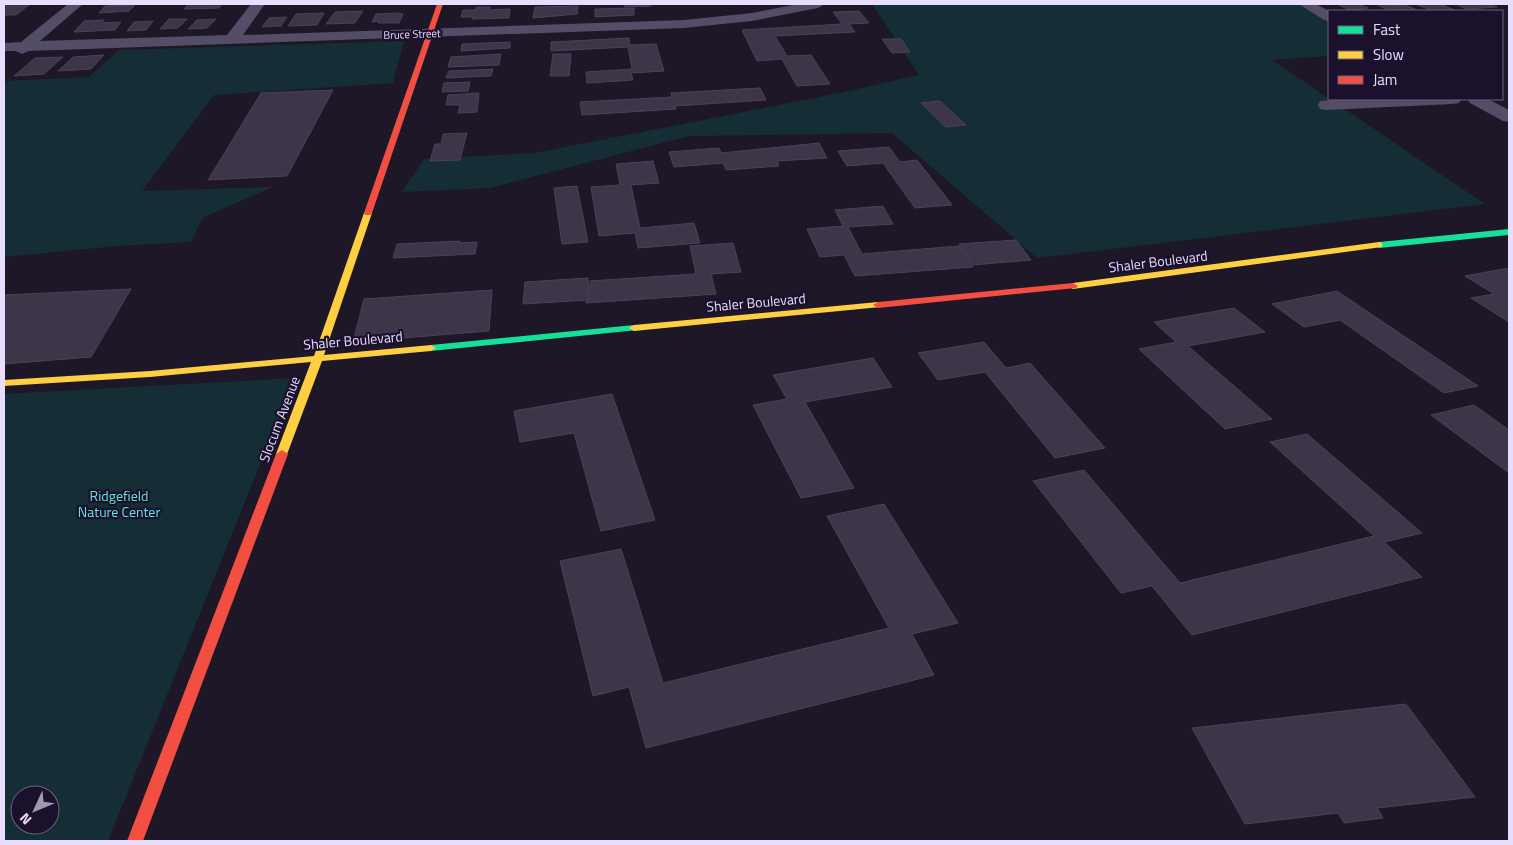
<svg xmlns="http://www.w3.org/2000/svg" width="1513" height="845" viewBox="0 0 1513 845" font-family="'Titillium Web',sans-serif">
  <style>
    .green { fill: #152e35; fill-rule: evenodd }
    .building { fill: #3d3648; stroke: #4b4259 }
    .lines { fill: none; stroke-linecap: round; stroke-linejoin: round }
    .street { fill: #534d67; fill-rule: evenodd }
    .fast { fill: #16e098; fill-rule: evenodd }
    .slow { fill: #ffcf43; fill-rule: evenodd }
    .jam { fill: #f24e42; fill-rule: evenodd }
    .labels { text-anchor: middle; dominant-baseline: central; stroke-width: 4.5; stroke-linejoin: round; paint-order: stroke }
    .far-street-label { font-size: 11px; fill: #e8ddff; stroke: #1b112d }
    .street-label { font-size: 14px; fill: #e8ddff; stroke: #1b112d }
    .park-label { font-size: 14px; fill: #63e5de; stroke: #1b112d }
  </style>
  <rect width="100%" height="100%" fill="#1d1727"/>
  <path class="green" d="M872 4H1308L1329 15V56L1272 60 1485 204 1037 258 892 133 689 136 490 188 402 192 424 159 535 153 840 93 919 75Z
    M404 41 393 83 214 95 142 191 273 187 202 218 191 242 117 246 4 257V81L89 77 119 50Z
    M295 378 108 841H4V394ZM20 795H50V825H20Z"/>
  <path class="building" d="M4 4H30L16 15H4Z
    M189 4H222L219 8 184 9Z
    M624 4H651V6L625 7Z
    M1337 4H1358L1368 8 1349 10Z
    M1376 4 1408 6 1419 11H1390Z
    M1415 4H1440L1457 11H1433Z
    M1456 4H1489L1497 7 1466 9Z
    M135 5 129 11 99 13 105 6Z
    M578 6 577 14 533 18 535 7Z
    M476 7H490L489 10 510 9 509 18 472 19 473 17H461L463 10H476Z
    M634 8V15L595 17V9Z
    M363 11 355 23 326 24 335 12Z
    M859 11 869 23 849 24 855 32 775 36 787 56 811 55 830 84 797 86 782 59 757 61 742 30 842 24 833 12Z
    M324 13 317 25 288 26 296 14Z
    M396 13 403 14 399 23H378L379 21 372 22 376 14Z
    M287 17 281 26 262 27 269 18Z
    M169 19H187L178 28 160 29Z
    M216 19 207 28 188 29 197 20Z
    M104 20 101 23 121 22 115 30 74 32 84 21Z
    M153 21 146 30 127 31 134 22Z
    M629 38 630 45 656 44 664 71 631 73 633 80 587 83 586 72 632 69 628 47 551 51V42Z
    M882 39H901L910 52 892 53Z
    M510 42V48L461 51 462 44Z
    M501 54 499 65 448 67 451 57Z
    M553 54H571L569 76H550Z
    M104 55 91 69 58 71 73 57Z
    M63 57 44 74 14 76 35 58Z
    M493 69 491 76 446 78 449 71Z
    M470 82 468 91 442 92 444 83Z
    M760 88 766 100 675 106 676 109 582 115 580 102 672 97 671 93Z
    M333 90 287 176 208 180 261 93Z
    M479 93 477 112 458 113 460 105H446L448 95Z
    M940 101 966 125 946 127 921 103Z
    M467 133 460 160 430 161 435 144H441L443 134Z
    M819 143 827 158 777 161 779 166 726 170 723 163 674 167 669 152 719 148 721 153Z
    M889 147 900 162 917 160 952 205 915 208 883 163 847 166 838 151Z
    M653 161 659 183 631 185 640 228 694 223 700 243 638 248 635 233 599 236 591 187 620 185 616 164Z
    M577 186 588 242 562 244 554 188Z
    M883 206 893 224 848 227 862 254 959 246 973 267 855 276 844 255 820 257 807 229 843 226 835 210Z
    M1016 240 1031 260 973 265 959 244Z
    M460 241V243L477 242 475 254 393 258 397 244Z
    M733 243 741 272 711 274 716 294 586 303V301L590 300V281L696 274 690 246Z
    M1509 268V322L1471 298 1494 294 1465 276Z
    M588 278 589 300 523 304 525 282Z
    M131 289 91 357 4 364V295Z
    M492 290 489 331 353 342 364 299Z
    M1337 291 1478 386 1444 393 1340 320 1304 327 1272 304Z
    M1234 308 1265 332 1188 346 1272 419 1225 429 1139 349 1176 342 1154 322Z
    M984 342 1006 368 1030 363 1105 448 1055 458 985 372 938 380 918 353Z
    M873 358 892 387 805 402 854 488 801 498 753 405 787 399 773 375Z
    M612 394 655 520 601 531 574 433 520 442 514 411Z
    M1474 405 1509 430V473L1431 415Z
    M1307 434 1422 533 1384 542 1422 577 1192 635 1152 586 1121 593 1033 481 1084 470 1180 583 1374 536 1270 442Z
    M884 504 958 623 912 634 934 675 646 748 629 687 593 696 560 561 621 549 663 683 889 628 827 516Z
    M1406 704 1475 797 1377 808 1383 818 1344 823 1338 813 1245 824 1192 728Z"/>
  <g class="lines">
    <path class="street" d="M68 4H83L40 41 227 35 251 4H265L243 35 684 20 752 13 798 4H825L818 8 752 21 684 28 29 51 22 54 16 51H4V43L21 42Z
      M1299 4H1316L1329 11V21L1324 20Z
      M1351 99H1461L1459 103 1453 104 1326 110 1320 109 1318 105 1320 101Z
      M1468 99H1488L1509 110V122L1503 121 1470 103Z"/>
    <path class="fast" d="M1509 229V235L1379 248 1375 245 1379 242Z
      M634 325 639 328 638 330 431 351 426 348 431 345Z"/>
    <path class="slow" d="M368 210 372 213 324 355 431 345 436 348 431 351 322 361 286 457 282 458 276 454 311 362 150 377 4 386V380L150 371 314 356 364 213Z
      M1379 242 1382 243V247L1073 289 1068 286 1073 283Z
      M878 302 881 303 883 305 881 307 634 331 629 328 634 325Z"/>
    <path class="jam" d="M437 4H443L372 213 371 215H365L364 213Z
      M1073 283 1078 286 1076 288 878 308 873 305 878 302Z
      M282 450 288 454 143 841H127L276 454Z"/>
  </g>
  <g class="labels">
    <g class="far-street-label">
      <text transform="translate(412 34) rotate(-2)">Bruce Street</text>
    </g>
    <g class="street-label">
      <text transform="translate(1158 261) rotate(-7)">Shaler Boulevard</text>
      <text transform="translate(756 302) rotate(-5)">Shaler Boulevard</text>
      <text transform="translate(353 340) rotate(-5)">Shaler Boulevard</text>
      <text transform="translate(279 419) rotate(-69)">Slocum Avenue</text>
    </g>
    <g class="park-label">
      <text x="119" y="495">Ridgefield<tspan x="119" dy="16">Nature Center</tspan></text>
    </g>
  </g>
  <rect width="1513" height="845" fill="none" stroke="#e8ddff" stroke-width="10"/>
  <rect x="1328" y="10" width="175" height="90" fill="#1b112d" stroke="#6d6381"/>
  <rect x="1338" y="26" width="25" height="8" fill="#16e098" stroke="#6d6381"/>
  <text x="1373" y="35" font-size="15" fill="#e8ddff">Fast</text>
  <rect x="1338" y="51" width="25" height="8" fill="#ffcf43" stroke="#6d6381"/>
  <text x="1373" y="60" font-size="15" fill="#e8ddff">Slow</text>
  <rect x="1338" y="76" width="25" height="8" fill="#f24e42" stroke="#6d6381"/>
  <text x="1373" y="85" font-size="15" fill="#e8ddff">Jam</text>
  <g transform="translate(35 810) rotate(226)"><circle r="24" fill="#1b112d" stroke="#6d6381"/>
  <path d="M0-4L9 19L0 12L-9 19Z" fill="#a198b3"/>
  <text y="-8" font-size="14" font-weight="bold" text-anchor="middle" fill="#e8ddff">N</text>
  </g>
</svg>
